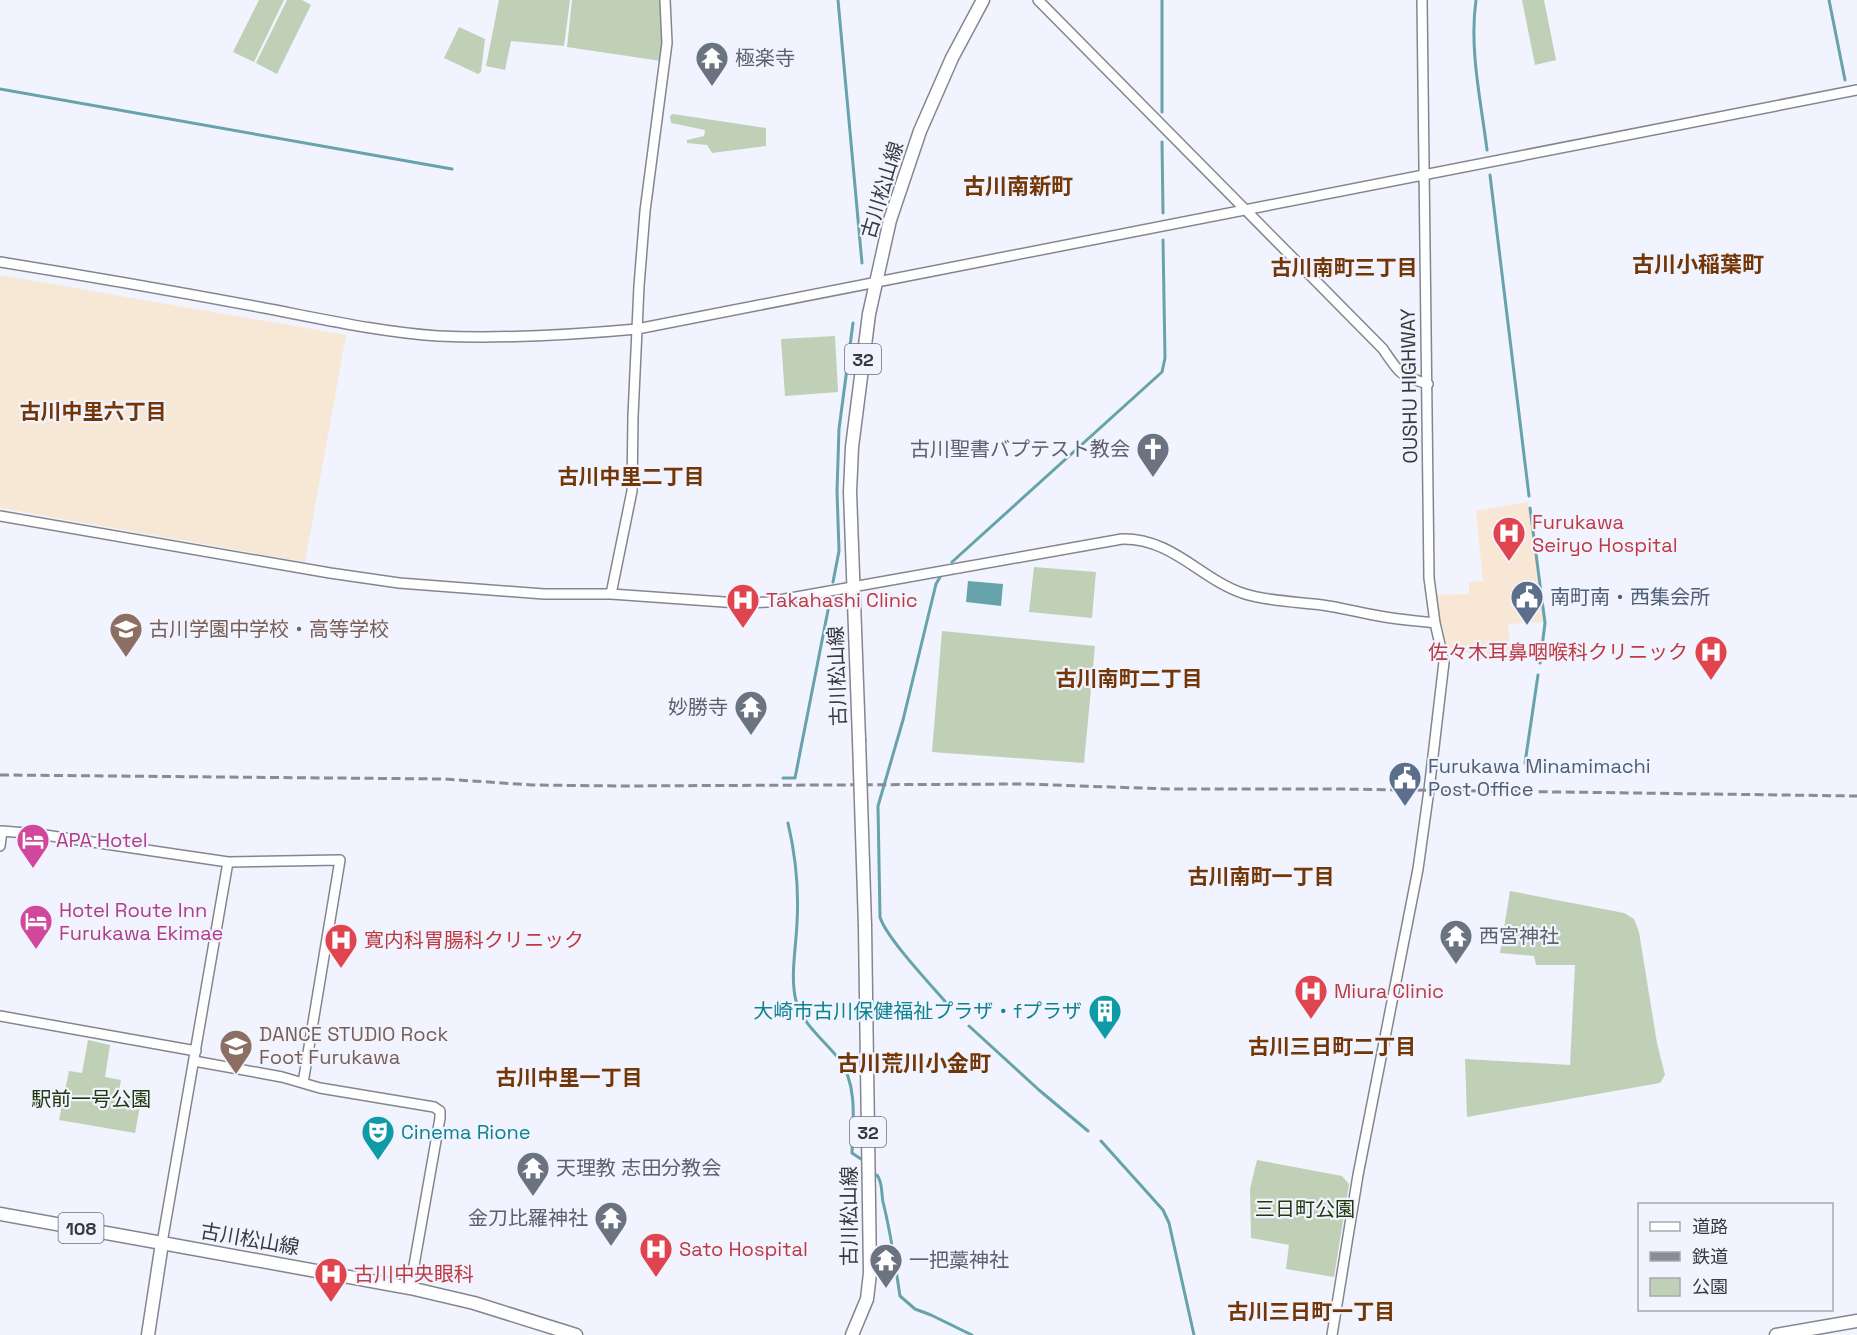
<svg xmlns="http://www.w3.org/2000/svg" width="1857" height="1335" viewBox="0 0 1857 1335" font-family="'Space Grotesk','Noto Sans JP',sans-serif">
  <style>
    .industrial { fill: #f6e8d4 }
    .medical { fill: #f8e7d5 }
    .green { fill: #c0d0b6 }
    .water { fill: #66a3aa }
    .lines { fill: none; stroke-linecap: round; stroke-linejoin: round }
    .stream { stroke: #66a3aa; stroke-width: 3 }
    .tertiary-casing { stroke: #84868f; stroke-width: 12 }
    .primary-casing { stroke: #84868f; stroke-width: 15 }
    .trunk-casing { stroke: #84868f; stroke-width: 15 }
    .tertiary { stroke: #fff; stroke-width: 9 }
    .primary { stroke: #fff; stroke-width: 12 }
    .trunk { stroke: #fff; stroke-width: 12 }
    .rail { stroke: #8a8b93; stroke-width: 3; stroke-dasharray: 9 4.5; stroke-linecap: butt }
    .primary-bridge-casing { stroke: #84868f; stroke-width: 15; stroke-linecap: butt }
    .primary-bridge { stroke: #fff; stroke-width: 12 }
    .labels { text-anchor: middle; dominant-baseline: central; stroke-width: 4.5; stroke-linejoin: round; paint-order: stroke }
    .shield { fill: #f1f3fe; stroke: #707177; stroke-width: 1.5 }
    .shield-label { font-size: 18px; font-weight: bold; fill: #38393d }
    .worship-label { font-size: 20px; fill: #5b616d; stroke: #f1f3fe; text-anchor: start }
    .street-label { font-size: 20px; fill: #38393d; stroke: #f1f3fe }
    .health-label { font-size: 20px; fill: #be3a42; stroke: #f1f3fe; text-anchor: start }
    .service-label { font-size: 20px; fill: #4e5e75; stroke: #f1f3fe; text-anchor: start }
    .education-label { font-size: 20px; fill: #785e54; stroke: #f1f3fe; text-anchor: start }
    .hotel-label { font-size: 20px; fill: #b23c85; stroke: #f1f3fe; text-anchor: start }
    .culture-label { font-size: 20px; fill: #0d838f; stroke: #f1f3fe; text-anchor: end }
    .park-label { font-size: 20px; fill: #20390c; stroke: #f1f3fe }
    .neighbourhood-label { font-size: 21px; font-weight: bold; fill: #723607; stroke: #f1f3fe }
    .quarter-label { font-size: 22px; font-weight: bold; fill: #723607; stroke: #f1f3fe }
  </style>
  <rect width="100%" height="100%" fill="#f1f3fe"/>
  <path class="industrial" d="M0 275 346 335 305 562 0 508Z"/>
  <path class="medical" d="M1528 502 1543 622 1508 624 1511 659 1454 651 1445 643 1436 595 1469 594V582L1483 581 1476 511Z"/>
  <path class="green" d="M259 0H284L254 62 233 52Z
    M287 0H302L311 5 277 74 256 63Z
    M499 0H570L564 46 511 41 505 70 486 66Z
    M572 0H659L663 32 661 61 567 47Z
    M1522 0H1544L1556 60 1535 65Z
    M459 27 485 39 481 72 478 74 444 58Z
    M673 114 766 128V146L712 153 707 145 687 143V140L704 136 705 130 671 123 670 116Z
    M835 336 838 392 785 396 781 339Z
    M1034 567 1096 572 1092 618 1029 612Z
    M942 631 1095 646 1084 763 932 752Z
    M1510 891 1624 913 1634 919 1639 932 1657 1043 1665 1075 1660 1083 1467 1117 1465 1059 1570 1065 1575 965H1536L1534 956 1500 953Z
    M88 1040 110 1045 105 1077 121 1080 118 1096 141 1101 135 1133 59 1120 69 1071 82 1073Z
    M1257 1160 1342 1176 1349 1184 1334 1277 1286 1269 1289 1245 1251 1238 1250 1189Z"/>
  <path class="water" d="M968 581 1003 584 1001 606 966 602Z"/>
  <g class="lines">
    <path class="stream" d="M838 0 862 263
      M1162 0V112
      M1476 0C1469 49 1481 101 1487 150
      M1829 0 1845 80
      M0 89 452 169
      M1162 142 1163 213
      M1490 175 1529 496
      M1530 508 1545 623 1540 663
      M952 562 1162 372 1165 358 1163 240
      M940 577 936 584 903 720 878 806 880 917C886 938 934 988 950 1007
      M833 582 839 551 837 491 839 429 853 323
      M1525 763 1538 675
      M783 778H795L830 600
      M788 823C796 857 799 889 797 923 796 948 790 977 796 1001 803 1025 824 1040 839 1059 858 1084 853 1123 852 1153L861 1159
      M969 1026 1039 1090 1088 1131
      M1101 1141 1163 1210 1169 1223 1194 1335
      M877 1175C883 1183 881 1192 883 1202 891 1233 895 1264 900 1296L915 1309 931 1315 972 1335"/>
    <defs>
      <path id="tertiary" d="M1038 0 1383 349C1399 373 1400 376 1428 384
        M0 262C87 276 173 291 259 307 318 318 378 332 438 336 505 339 571 335 637 329L1857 90
        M0 516 330 573 399 583 544 594H611L738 603 768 602 1122 539C1173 538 1201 580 1245 594 1267 601 1299 602 1322 605 1344 608 1364 614 1385 617 1402 620 1419 621 1435 623
        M611 594 632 491 633 416 639 286 645 211 667 43 665 0
        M0 846 2 831 38 834 228 862 340 860 303 1083
        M0 1016 196 1051
        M194 1061 282 1077 320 1088 434 1107 440 1111V1118L410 1288
        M162 1243 228 862
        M1332 1335 1358 1175 1418 869 1429 790 1444 662 1435 623 1429 578 1422 0"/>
      <path id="primary" d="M859 739 850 492 852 447 869 314 890 220 920 131 952 58 983 0
        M162 1243 410 1288 474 1303 576 1335
        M852 1335 867 1299 870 1273 865 926
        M1776 1335 1857 1321"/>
      <path id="trunk" d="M0 1214 162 1243 148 1335"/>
    </defs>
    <use href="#tertiary" class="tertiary-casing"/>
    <use href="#primary" class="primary-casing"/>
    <use href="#trunk" class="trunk-casing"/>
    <use href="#tertiary" class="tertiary"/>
    <use href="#primary" class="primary"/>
    <use href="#trunk" class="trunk"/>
    <path class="rail" d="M0 775 444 779 532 785 620 786 1024 784 1168 789H1339L1857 796"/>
    <defs>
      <path id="primary-bridge" d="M859 739 865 926"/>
    </defs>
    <use href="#primary-bridge" class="primary-bridge-casing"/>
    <use href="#primary-bridge" class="primary-bridge"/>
  </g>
  <defs>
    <symbol id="temple-pin" viewBox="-11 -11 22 30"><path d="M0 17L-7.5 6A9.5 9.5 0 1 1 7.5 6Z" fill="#6b7280" stroke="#f1f3fe"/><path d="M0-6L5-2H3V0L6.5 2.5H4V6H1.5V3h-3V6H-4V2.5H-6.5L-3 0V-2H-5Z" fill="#fff"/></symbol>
    <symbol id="church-pin" viewBox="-11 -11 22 30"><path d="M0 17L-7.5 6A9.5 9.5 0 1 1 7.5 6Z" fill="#6b7280" stroke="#f1f3fe"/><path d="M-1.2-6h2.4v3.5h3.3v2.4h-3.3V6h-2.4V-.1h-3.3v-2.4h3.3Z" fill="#fff"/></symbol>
    <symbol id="hospital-pin" viewBox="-11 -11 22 30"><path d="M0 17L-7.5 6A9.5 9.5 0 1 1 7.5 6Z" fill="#e0444e" stroke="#f1f3fe"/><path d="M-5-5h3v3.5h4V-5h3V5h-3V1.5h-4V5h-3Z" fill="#fff"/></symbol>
    <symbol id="civic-pin" viewBox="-11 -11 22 30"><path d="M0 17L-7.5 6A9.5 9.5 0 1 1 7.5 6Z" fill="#5c6f8a" stroke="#f1f3fe"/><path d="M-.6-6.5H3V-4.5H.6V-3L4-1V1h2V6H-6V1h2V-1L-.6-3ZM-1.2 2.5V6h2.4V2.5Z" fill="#fff"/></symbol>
    <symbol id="school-pin" viewBox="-11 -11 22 30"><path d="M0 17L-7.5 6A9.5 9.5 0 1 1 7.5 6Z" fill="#8d6e63" stroke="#f1f3fe"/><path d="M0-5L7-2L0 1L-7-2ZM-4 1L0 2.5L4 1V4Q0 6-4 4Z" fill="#fff"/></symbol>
    <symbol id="hotel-pin" viewBox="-11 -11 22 30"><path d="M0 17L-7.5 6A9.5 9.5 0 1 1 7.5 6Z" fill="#d1479c" stroke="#f1f3fe"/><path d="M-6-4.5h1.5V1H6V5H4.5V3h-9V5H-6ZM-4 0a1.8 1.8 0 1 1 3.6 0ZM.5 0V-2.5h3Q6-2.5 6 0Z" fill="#fff"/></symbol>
    <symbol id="building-pin" viewBox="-11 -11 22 30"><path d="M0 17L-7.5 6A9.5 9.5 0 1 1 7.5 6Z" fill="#0f9aa8" stroke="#f1f3fe"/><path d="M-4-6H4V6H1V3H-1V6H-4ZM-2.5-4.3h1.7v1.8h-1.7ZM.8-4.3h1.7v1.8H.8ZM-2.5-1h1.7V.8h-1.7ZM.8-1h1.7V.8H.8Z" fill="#fff"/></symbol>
    <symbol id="theatre-pin" viewBox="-11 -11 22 30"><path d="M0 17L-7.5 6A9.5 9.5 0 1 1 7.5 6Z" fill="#0f9aa8" stroke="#f1f3fe"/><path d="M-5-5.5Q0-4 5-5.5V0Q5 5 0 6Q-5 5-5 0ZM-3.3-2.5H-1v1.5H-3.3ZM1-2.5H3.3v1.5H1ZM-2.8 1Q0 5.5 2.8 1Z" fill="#fff"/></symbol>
  </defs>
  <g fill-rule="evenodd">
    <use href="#temple-pin" x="693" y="39" width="38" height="52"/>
    <use href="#church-pin" x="1134" y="430" width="38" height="52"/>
    <use href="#hospital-pin" x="1490" y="514" width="38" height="52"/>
    <use href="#civic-pin" x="1508" y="578" width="38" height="52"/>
    <use href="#hospital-pin" x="724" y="581" width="38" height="52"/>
    <use href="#school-pin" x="107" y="610" width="38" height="52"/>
    <use href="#hospital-pin" x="1692" y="633" width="38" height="52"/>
    <use href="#temple-pin" x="732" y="688" width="38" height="52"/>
    <use href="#civic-pin" x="1386" y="759" width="38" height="52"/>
    <use href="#hotel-pin" x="14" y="821" width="38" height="52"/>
    <use href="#hotel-pin" x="17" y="902" width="38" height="52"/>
    <use href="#temple-pin" x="1437" y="917" width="38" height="52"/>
    <use href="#hospital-pin" x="322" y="921" width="38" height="52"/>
    <use href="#hospital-pin" x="1292" y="972" width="38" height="52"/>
    <use href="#building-pin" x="1086" y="992" width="38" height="52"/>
    <use href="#school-pin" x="217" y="1027" width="38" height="52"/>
    <use href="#theatre-pin" x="359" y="1113" width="38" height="52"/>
    <use href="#temple-pin" x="514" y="1149" width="38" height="52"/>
    <use href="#temple-pin" x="592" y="1199" width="38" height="52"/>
    <use href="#hospital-pin" x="637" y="1230" width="38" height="52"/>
    <use href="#temple-pin" x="867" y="1241" width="38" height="52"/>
    <use href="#hospital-pin" x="312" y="1255" width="38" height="52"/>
  </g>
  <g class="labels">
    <g class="shield">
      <rect x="845" y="344" width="36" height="30" rx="4.5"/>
      <rect x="850" y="1117" width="36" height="30" rx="4.5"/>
      <rect x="58.5" y="1213" width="45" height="30" rx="4.5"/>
    </g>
    <g class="shield-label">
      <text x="863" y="359">32</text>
      <text x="868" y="1132">32</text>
      <text x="81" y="1228">108</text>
    </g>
    <g class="worship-label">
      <text x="735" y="58">極楽寺</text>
      <text x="1130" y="449" text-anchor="end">古川聖書バプテスト教会</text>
      <text x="728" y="707" text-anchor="end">妙勝寺</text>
      <text x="1479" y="936">西宮神社</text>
      <text x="556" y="1168">天理教 志田分教会</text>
      <text x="588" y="1218" text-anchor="end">金刀比羅神社</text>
      <text x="909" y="1260">一把藁神社</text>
    </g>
    <g class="street-label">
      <text transform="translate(882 190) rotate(-73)">古川松山線</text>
      <text transform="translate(1409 386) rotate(-91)">OUSHU HIGHWAY</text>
      <text transform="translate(837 676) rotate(-92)">古川松山線</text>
      <text transform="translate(849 1216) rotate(-90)">古川松山線</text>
      <text transform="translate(250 1239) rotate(10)">古川松山線</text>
    </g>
    <g class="health-label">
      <text x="1532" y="522">Furukawa<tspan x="1532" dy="23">Seiryo Hospital</tspan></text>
      <text x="766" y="600">Takahashi Clinic</text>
      <text x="1688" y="652" text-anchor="end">佐々木耳鼻咽喉科クリニック</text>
      <text x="364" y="940">寛内科胃腸科クリニック</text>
      <text x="1334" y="991">Miura Clinic</text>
      <text x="679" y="1249">Sato Hospital</text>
      <text x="354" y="1274">古川中央眼科</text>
    </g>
    <g class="service-label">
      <text x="1550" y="597">南町南・西集会所</text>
      <text x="1428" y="766">Furukawa Minamimachi<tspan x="1428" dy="23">Post Office</tspan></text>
    </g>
    <g class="education-label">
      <text x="149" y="629">古川学園中学校・高等学校</text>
      <text x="259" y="1034">DANCE STUDIO Rock<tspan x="259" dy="23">Foot Furukawa</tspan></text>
    </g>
    <g class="hotel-label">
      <text x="56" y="840">APA Hotel</text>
      <text x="59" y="910">Hotel Route Inn<tspan x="59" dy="23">Furukawa Ekimae</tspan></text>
    </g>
    <g class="culture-label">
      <text x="1082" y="1011">大崎市古川保健福祉プラザ・fプラザ</text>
      <text x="401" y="1132" text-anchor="start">Cinema Rione</text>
    </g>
    <g class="park-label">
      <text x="91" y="1099">駅前一号公園</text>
      <text x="1305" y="1209">三日町公園</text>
    </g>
    <g class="neighbourhood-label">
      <text x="1344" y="267">古川南町三丁目</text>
      <text x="93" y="411">古川中里六丁目</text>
      <text x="631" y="476">古川中里二丁目</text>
      <text x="1129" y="678">古川南町二丁目</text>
      <text x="1261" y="876">古川南町一丁目</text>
      <text x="1332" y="1046">古川三日町二丁目</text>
      <text x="569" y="1077">古川中里一丁目</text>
      <text x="1311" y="1311">古川三日町一丁目</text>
    </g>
    <g class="quarter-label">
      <text x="1018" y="186">古川南新町</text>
      <text x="1698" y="264">古川小稲葉町</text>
      <text x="914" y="1063">古川荒川小金町</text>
    </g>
  </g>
  <rect x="1638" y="1203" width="195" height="108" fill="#f1f3fe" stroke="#a7a9b1" stroke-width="1.5"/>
  <rect x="1650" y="1222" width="30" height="9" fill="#ffffff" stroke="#a7a9b1" stroke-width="1.5"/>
  <text x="1692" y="1233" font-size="18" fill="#38393d">道路</text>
  <rect x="1650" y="1252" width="30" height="9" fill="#8a8b93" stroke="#a7a9b1" stroke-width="1.5"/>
  <text x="1692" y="1263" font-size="18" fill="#38393d">鉄道</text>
  <rect x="1650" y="1278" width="30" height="18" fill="#c0d0b6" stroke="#a7a9b1" stroke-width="1.5"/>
  <text x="1692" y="1293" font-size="18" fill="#38393d">公園</text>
</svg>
